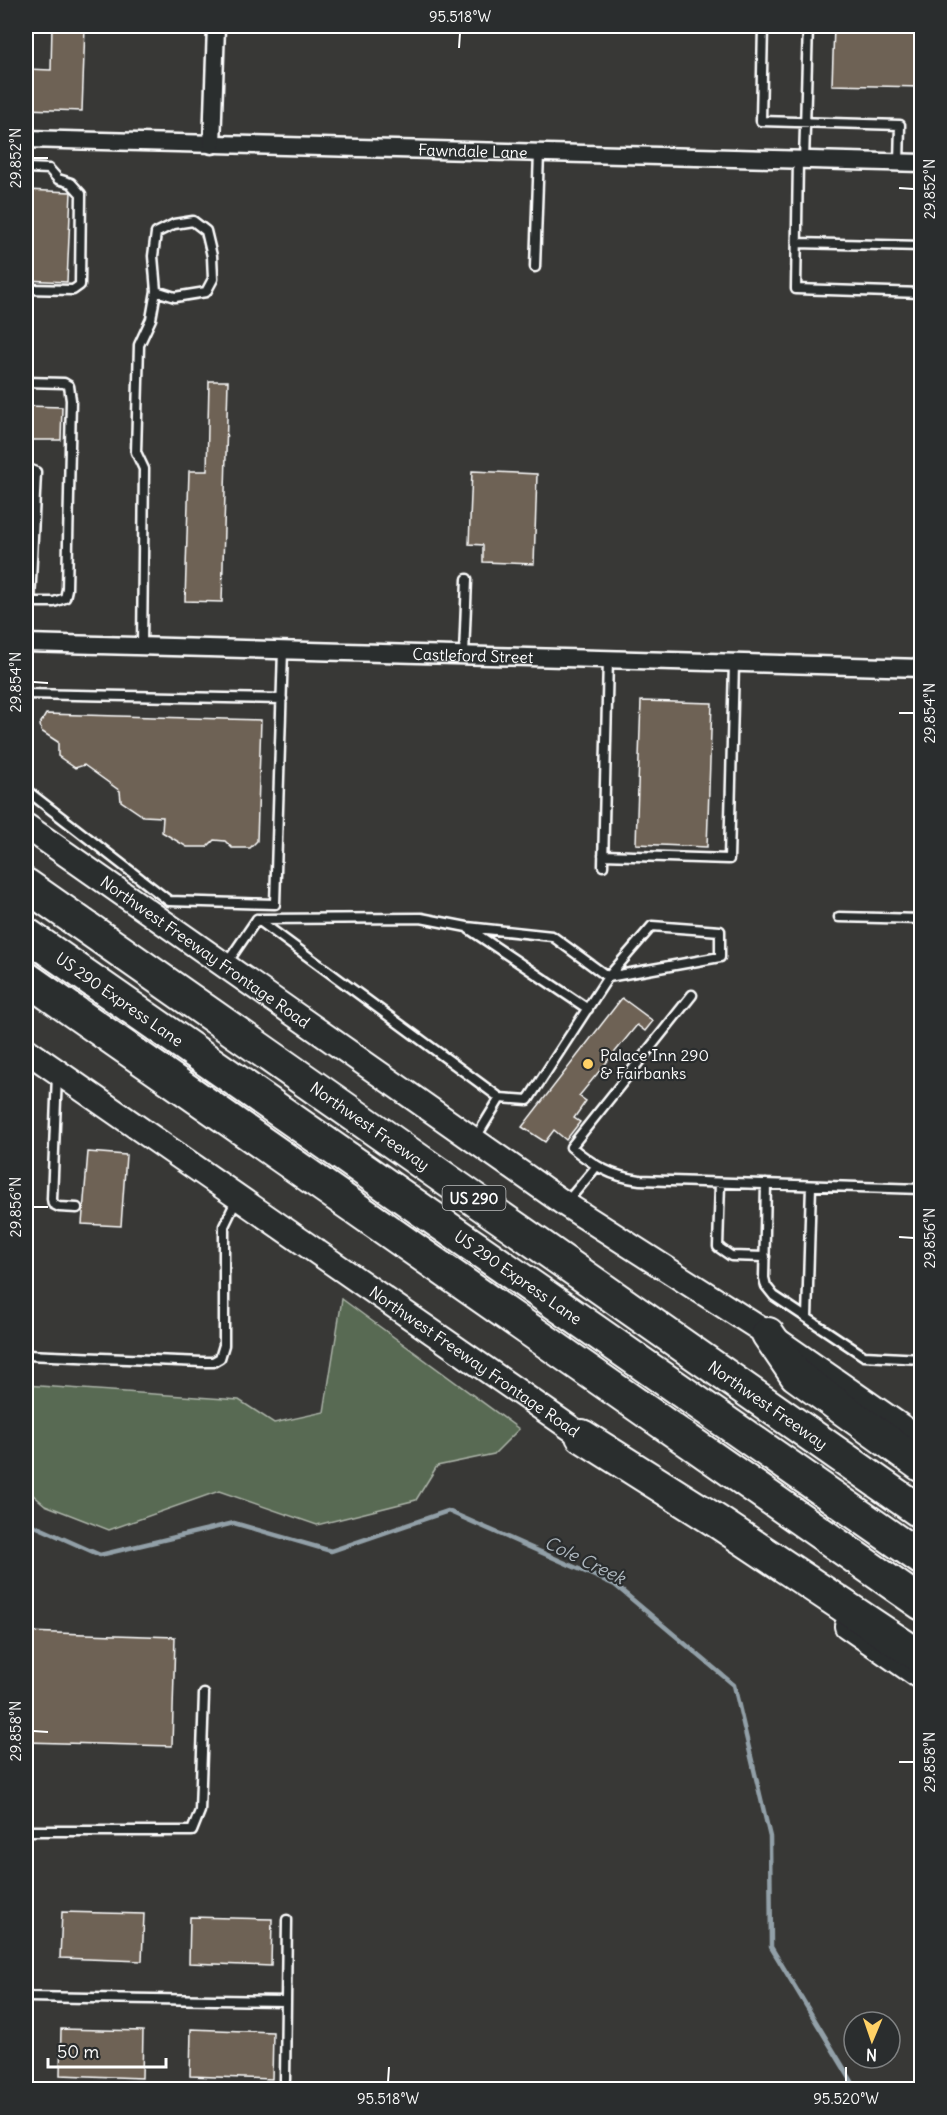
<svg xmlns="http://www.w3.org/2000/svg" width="947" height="2115" viewBox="0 0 947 2115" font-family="Delius,sans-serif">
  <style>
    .green { fill: #596a53; stroke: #acb4a9; stroke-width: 1.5 }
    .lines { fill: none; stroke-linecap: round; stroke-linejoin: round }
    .stream { stroke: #92a0a8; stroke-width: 4.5 }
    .building { fill: #6e6254; stroke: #fff; stroke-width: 1.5 }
    .service-casing { stroke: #fff; stroke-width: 13 }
    .minor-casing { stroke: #fff; stroke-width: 21 }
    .secondary-casing { stroke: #fff; stroke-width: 28 }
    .motorway-casing { stroke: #fff; stroke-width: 36 }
    .service { stroke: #2a2d2e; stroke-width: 8 }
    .minor { stroke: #2a2d2e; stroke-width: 16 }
    .secondary { stroke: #2a2d2e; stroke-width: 24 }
    .motorway { stroke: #2a2d2e; stroke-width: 32 }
    .ticks { fill: none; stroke: #fff; stroke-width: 2 }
    .poi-dot { fill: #ffd166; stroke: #2a2d2e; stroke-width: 2 }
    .labels { text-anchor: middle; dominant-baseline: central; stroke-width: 4.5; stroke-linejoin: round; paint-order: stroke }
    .shield { fill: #2a2d2e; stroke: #bfc0c0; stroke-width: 1.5 }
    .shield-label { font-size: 15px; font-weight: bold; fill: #fff }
    .street-label { font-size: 16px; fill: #fff; stroke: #2a2d2e }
    .poi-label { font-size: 16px; fill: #fff; stroke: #2a2d2e; text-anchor: start }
    .water-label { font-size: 18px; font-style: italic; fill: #aeb7be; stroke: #2a2d2e }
    .neatline { fill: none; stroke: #fff; stroke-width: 2 }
    .ticks-label { font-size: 15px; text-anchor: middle; fill: #fff }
  </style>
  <rect width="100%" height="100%" fill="#383836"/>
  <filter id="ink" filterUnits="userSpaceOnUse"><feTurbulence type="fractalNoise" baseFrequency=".0167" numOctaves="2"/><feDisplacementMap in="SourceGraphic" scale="12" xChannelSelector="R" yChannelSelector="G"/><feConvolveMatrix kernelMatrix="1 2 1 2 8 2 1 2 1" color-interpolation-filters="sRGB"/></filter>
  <g filter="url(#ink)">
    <path class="green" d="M342 1299 519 1429 494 1454 437 1466 416 1500 317 1525 219 1491 109 1530 45 1505 26 1489V1385L239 1400 274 1423 324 1412Z"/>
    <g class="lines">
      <path class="stream" d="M26 1522 100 1555 234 1523 331 1551 448 1511 615 1585 734 1685 770 1837 771 1947 857 2090"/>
    </g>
    <path class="building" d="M52 26H85L82 111 26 109V69L51 70Z
      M834 26H921V87L832 85Z
      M26 190 71 192 67 282 26 280Z
      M209 381H228L222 602 185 601 189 471H207Z
      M26 406 62 407 61 440H26Z
      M472 471 537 474 534 564 483 562V545L469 544Z
      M641 701 712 703 707 847 636 844Z
      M46 714 261 720 257 841 250 848H232L225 841 214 840 207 847H187L162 832 163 817 143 816 121 801 120 791 84 765 75 768 58 756V742L41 731 40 724Z
      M622 998 653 1021 645 1031 637 1025 579 1096 586 1101 574 1118 580 1122 566 1140 554 1130 545 1142 522 1127Z
      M88 1152 126 1155 121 1226 82 1224Z
      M26 1632 175 1637 172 1746 26 1742Z
      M62 1912 144 1914 142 1961 60 1958Z
      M190 1917 272 1919 271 1966 189 1963Z
      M61 2029 143 2031 142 2078 60 2075Z
      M191 2029 273 2032 272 2079 190 2076Z"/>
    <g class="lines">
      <defs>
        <path id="service" d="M763 26 761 121 900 125 899 163
          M798 160 796 289 922 293
          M804 161 808 26
          M26 168 49 169 58 179 71 183 81 194 80 285 73 290 26 289
          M797 243 922 246
          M535 267 539 153
          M26 382 64 383 69 386 71 400 67 589 65 598 54 602H26
          M26 468 36 472 30 602
          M142 646 144 469 136 452 139 345 151 319 156 291 175 297 206 292 213 279 212 256 206 231 193 221 174 224 156 233 153 256 156 291
          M464 655 467 579
          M26 694 282 699
          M26 790 169 901 275 904 283 650
          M603 855 729 859 734 663
          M603 866 608 659
          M839 917 922 919
          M257 919 421 918 467 927 552 936 608 977 652 926 720 931V957L608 977 528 1100 500 1098
          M469 929 588 1009
          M227 963 257 919 500 1098 475 1139
          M692 995 571 1147C595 1166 609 1176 640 1180L922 1189
          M57 1075 52 1199 53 1204 59 1207 77 1208
          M720 1183 718 1247 731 1256 765 1257
          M766 1184 764 1278 766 1286 774 1296 864 1356 922 1359
          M566 1203 596 1167
          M807 1318 811 1186
          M26 1355 203 1362H213L220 1358 224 1345V1226L237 1199
          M26 1831H192L200 1811 204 1694
          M26 1997 286 2001 285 2080
          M286 2001 287 1920"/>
        <g id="minor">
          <path id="s1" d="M26 139 922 163"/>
          <path d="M212 145 216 26"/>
          <path id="s2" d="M26 643 922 668"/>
        </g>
        <g id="secondary">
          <path id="s3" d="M26 826 565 1204 768 1334 922 1441"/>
          <path id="s4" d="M26 1050 595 1445"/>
          <path d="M847 1626 922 1678"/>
        </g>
        <g id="motorway">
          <path id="s5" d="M26 885 922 1513"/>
          <path id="s6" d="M26 934 922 1559"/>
          <path d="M26 978 922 1604"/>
          <path d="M768 1334 796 1375 922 1466"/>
          <path d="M582 1436 718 1522 922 1658"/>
        </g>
      </defs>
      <use href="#service" class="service-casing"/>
      <use href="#minor" class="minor-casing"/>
      <use href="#secondary" class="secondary-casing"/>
      <use href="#motorway" class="motorway-casing"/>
      <use href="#service" class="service"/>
      <use href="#minor" class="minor"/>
      <use href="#secondary" class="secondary"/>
      <use href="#motorway" class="motorway"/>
    </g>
  </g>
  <path class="ticks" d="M459 48 460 33M33 158H48M899 188 914 189M33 682 48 683M899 713H914M33 1207H48M899 1237 914 1238M33 1731 48 1732M899 1762H914M388 2082 389 2067M846 2082V2067"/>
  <circle class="poi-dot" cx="588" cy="1064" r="6"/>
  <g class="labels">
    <rect class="shield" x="442.5" y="1186" width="63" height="24" rx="4.5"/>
    <g class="shield-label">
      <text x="474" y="1198">US 290</text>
    </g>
    <g class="street-label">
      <text stroke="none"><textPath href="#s1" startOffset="447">Fawndale Lane</textPath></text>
      <text stroke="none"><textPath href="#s2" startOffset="447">Castleford Street</textPath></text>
      <text stroke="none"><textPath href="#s3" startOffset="219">Northwest Freeway Frontage Road</textPath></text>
      <text stroke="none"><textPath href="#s6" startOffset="114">US 290 Express Lane</textPath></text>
      <text stroke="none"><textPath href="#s5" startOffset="420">Northwest Freeway</textPath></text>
      <text stroke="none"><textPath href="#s6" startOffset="600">US 290 Express Lane</textPath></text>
      <text stroke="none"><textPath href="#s4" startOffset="546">Northwest Freeway Frontage Road</textPath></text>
      <text stroke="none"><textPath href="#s5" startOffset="906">Northwest Freeway</textPath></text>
    </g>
    <g class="poi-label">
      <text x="600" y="1055">Palace Inn 290<tspan x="600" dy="18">&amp; Fairbanks</tspan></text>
    </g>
    <g class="water-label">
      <text transform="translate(585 1560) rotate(26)">Cole Creek</text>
    </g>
  </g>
  <rect width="947" height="2115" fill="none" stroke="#2a2d2e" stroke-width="66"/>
  <g transform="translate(872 2040) rotate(182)"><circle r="28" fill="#2a2d2e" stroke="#7f8182" stroke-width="1.5"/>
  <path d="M0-4.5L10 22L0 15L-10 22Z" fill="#ffd166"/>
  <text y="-9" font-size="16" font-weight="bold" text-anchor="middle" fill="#ffffff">N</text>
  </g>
  <path d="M48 2058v9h118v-9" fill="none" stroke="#ffffff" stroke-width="3"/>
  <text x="57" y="2058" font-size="18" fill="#ffffff" stroke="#2a2d2e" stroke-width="4.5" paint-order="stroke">50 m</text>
  <rect x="33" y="33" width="881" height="2049" class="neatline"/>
  <g class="ticks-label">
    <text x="460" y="22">95.518°W</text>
    <text transform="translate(16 158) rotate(-90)" y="5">29.852°N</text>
    <text transform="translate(930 189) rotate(-90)" y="5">29.852°N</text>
    <text transform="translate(16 682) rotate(-90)" y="5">29.854°N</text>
    <text transform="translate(930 713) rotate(-90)" y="5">29.854°N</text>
    <text transform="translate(16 1207) rotate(-90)" y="5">29.856°N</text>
    <text transform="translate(930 1238) rotate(-90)" y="5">29.856°N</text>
    <text transform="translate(16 1731) rotate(-90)" y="5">29.858°N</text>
    <text transform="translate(930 1762) rotate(-90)" y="5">29.858°N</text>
    <text x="388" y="2104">95.518°W</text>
    <text x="846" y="2104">95.520°W</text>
  </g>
</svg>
